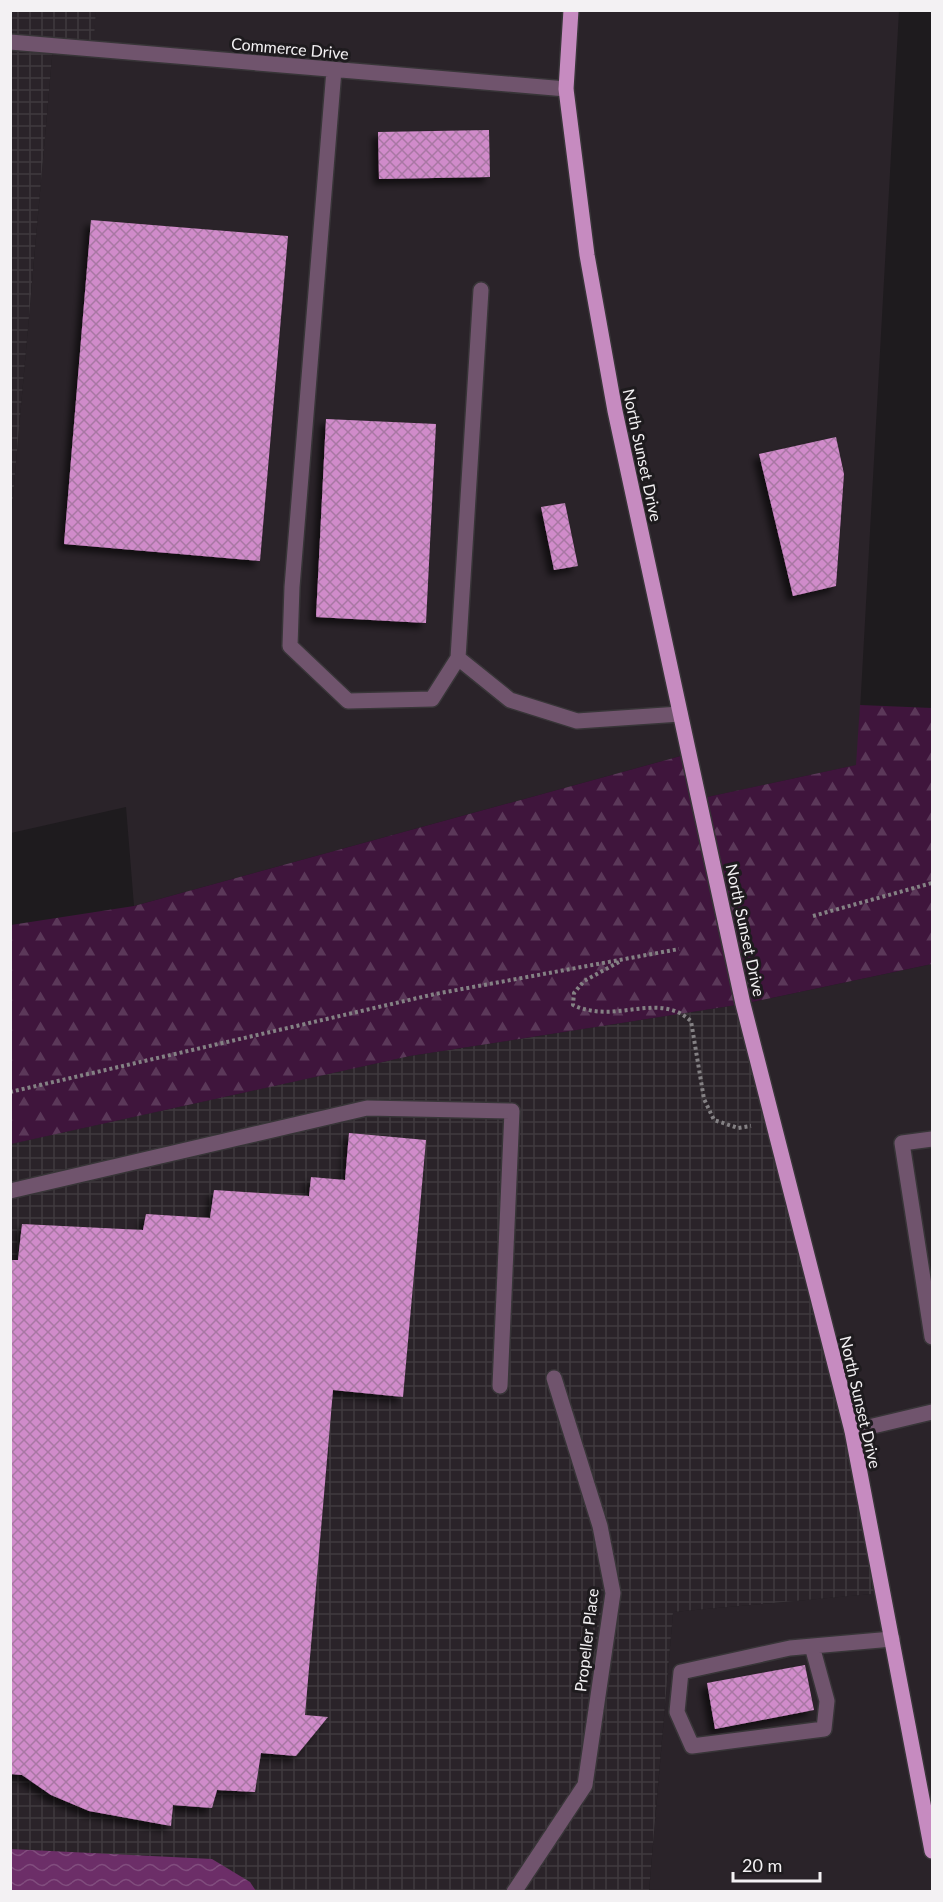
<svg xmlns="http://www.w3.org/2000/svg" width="943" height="1902" viewBox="0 0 943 1902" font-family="Lato,sans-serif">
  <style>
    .built { fill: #2a2329 }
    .industrial { fill: url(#industrial-grid) }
    .forest { fill: url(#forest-firs) }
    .water { fill: url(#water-waves) }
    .building { fill: url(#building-cross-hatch); filter: url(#shadow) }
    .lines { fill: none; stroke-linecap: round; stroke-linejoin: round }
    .minor-casing { stroke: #383538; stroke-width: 18 }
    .major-casing { stroke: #383538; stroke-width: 18 }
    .path { stroke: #848184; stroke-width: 4; stroke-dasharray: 3 3; stroke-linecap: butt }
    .minor { stroke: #70546d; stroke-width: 15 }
    .major { stroke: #c68bc0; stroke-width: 15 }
    .labels { text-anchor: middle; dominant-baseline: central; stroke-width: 6; stroke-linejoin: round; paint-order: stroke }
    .street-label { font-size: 16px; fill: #f3f1f3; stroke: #1e1b1e }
  </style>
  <defs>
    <pattern id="industrial-grid" width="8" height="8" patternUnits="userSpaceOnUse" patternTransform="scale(1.5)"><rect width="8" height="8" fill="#2a2329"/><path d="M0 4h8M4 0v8" fill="none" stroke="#3f393e"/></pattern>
    <pattern id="forest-firs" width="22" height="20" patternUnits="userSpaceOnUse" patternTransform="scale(1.5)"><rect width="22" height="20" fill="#3f153c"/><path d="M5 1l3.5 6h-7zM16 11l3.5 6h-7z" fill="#5b3859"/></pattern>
    <pattern id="water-waves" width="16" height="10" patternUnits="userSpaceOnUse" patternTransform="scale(1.5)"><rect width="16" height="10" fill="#6c2e68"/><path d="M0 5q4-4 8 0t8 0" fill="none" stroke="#814d7e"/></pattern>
    <pattern id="building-cross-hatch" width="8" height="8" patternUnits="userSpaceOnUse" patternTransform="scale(1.5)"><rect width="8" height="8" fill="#d08bca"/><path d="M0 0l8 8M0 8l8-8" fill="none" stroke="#a877a3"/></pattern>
    <filter id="shadow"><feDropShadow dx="-5.5" dy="5.5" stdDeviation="3" flood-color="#0009"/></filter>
  </defs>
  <rect width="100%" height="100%" fill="#1e1b1e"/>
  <path class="built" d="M96 10 899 11 857 765 698 799 688 754 134 906 126 807 11 833V519L53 46 92 49Z
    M932 964V1891L649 1892 673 1612 882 1593 743 1004Z"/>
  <path class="industrial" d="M11 11H96L93 49 53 46 11 519Z
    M743 1004 883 1593 673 1612 649 1891H11L10 1144 410 1056Z"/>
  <path class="forest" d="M860 705 932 708V964L743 1004 410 1056 11 1144V925L134 906 688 754 698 799 856 765Z"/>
  <path class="water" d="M10 1849 212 1859 250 1882 256 1891H11Z"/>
  <path class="building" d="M489 130 490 177 379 179 378 132Z
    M91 220 288 236 260 561 64 544Z
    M326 419 436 424 426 623 316 617Z
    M836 437 844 474 836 586 793 596 759 454Z
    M565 503 578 566 554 570 541 507Z
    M349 1133 426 1140 403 1397 333 1390 305 1715 328 1717 296 1756 261 1753 255 1792 217 1790 212 1808 173 1805 171 1826 89 1811 51 1795 22 1775 10 1774V1260H18L22 1224 143 1230 146 1214 210 1218 214 1190 309 1196 311 1177 345 1180Z
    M805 1665 814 1710 715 1729 707 1683Z"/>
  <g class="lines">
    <defs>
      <path id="minor" d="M10 42 566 89
        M334 70 292 587 290 646 348 701 432 699 458 658 481 290
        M458 658 510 700 577 721 680 714
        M932 1139 902 1143 932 1337
        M10 1191 367 1108 512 1111 500 1386
        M852 1431 932 1412
        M812 1646 827 1701 824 1729 692 1746 677 1712 681 1672 790 1648 892 1639
        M514 1892 585 1785 613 1593 600 1526 554 1378"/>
      <path id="major" d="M571 10 566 89 587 255 615 411 743 1004 852 1431 932 1851"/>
    </defs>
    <use href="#minor" class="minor-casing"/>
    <use href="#major" class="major-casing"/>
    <path class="path" d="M813 916 932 883
      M619 962 584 981 574 993 573 1005C610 1022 643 1000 675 1011 681 1013 686 1017 691 1021L704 1099 714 1120 738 1128 751 1126
      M10 1092 435 994 679 949"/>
    <use href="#minor" class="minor"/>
    <use href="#major" class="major"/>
  </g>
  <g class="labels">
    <g class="street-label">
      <text transform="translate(290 48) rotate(5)">Commerce Drive</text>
      <text transform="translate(643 455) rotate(78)">North Sunset Drive</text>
      <text transform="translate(746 930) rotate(78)">North Sunset Drive</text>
      <text transform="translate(861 1402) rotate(77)">North Sunset Drive</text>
      <text transform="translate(586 1640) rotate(-83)">Propeller Place</text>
    </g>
  </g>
  <rect width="943" height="1902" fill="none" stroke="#f3f1f3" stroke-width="24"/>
  <path d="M733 1872v9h87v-9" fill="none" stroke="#f3f1f3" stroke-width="3"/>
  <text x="742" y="1872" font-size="18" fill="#f3f1f3" stroke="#1e1b1e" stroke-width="4.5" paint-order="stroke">20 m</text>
</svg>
